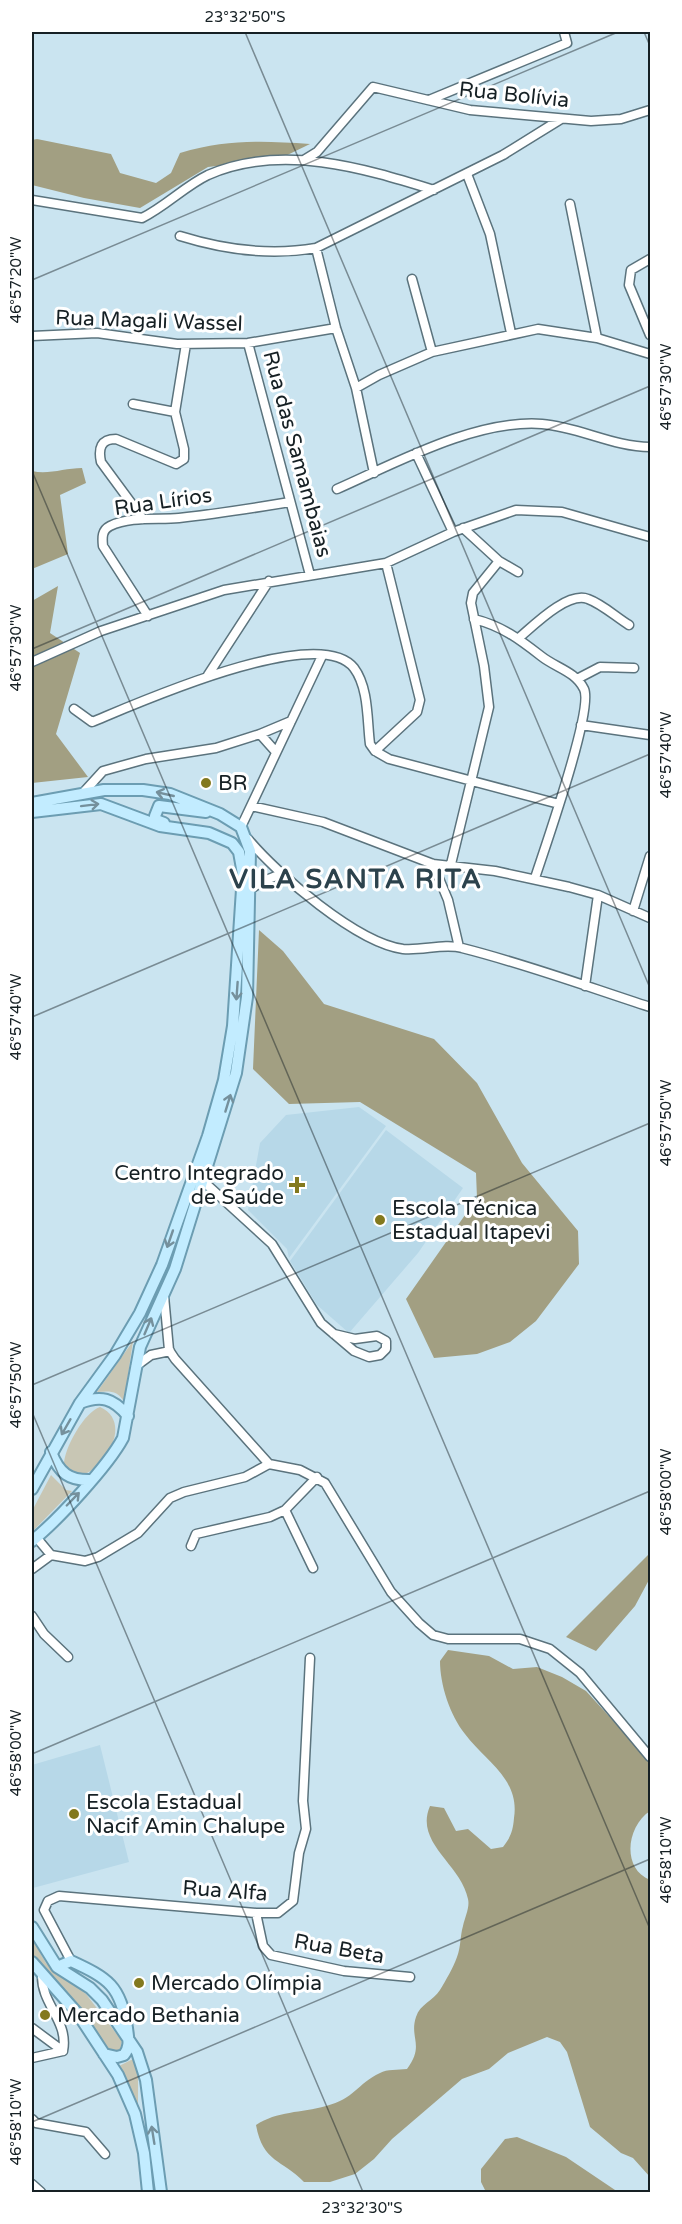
<svg xmlns="http://www.w3.org/2000/svg" width="682" height="2224" viewBox="0 0 682 2224" font-family="'Varela Round',sans-serif">
  <style>
    .built { fill: #b7d8e8 }
    .green { fill: #c8c6b4 }
    .forest { fill: #a29f82 }
    .lines { fill: none; stroke-linecap: round; stroke-linejoin: round }
    .minor-casing { stroke: #5b737d; stroke-width: 11 }
    .major-casing { stroke: #6c9db2; stroke-width: 14 }
    .minor { stroke: #fff; stroke-width: 8 }
    .major { stroke: #c2ecff; stroke-width: 10 }
    .oneway { stroke: #75909c }
    .ticks { fill: none; stroke: #162024; stroke-width: 1.5; stroke-opacity: 0.45 }
    .poi-dot { fill: #83791e; stroke: #fff; stroke-width: 2 }
    .labels { text-anchor: middle; dominant-baseline: central; stroke-width: 6; stroke-linejoin: round; paint-order: stroke }
    .street-label { font-size: 21px; fill: #162024; stroke: #fff }
    .poi-label { font-size: 21px; fill: #162024; stroke: #fff; text-anchor: start }
    .district-label { font-size: 27px; font-weight: bold; letter-spacing: 1.5px; fill: #2c424c; stroke: #fff }
    .neatline { fill: none; stroke: #162024; stroke-width: 2 }
    .ticks-label { font-size: 15px; text-anchor: middle; fill: #162024 }
  </style>
  <rect width="100%" height="100%" fill="#cae4f0"/>
  <path class="built" d="M359 1107 386 1126 289 1258 287 1249 248 1210 260 1143 286 1115Z
    M386 1130 463 1188 418 1253 349 1333 317 1305 290 1261Z
    M100 1745 129 1862 33 1888 32 1765Z"/>
  <path class="green" d="M133 1341 124 1402C118 1390 109 1391 97 1392Z
    M100 1407C134 1422 104 1471 81 1475 75 1475 69 1471 64 1468 62 1451 84 1412 100 1407Z
    M51 1475 66 1490 72 1491 32 1532V1511Z
    M32 1939 46 1963 86 1994 122 2041 120 2051 109 2050 62 1988 32 1957Z
    M133 2059 138 2075V2108L119 2066Z"/>
  <path class="forest" d="M37 139 111 154 120 173 156 183 171 173 180 153C228 139 262 141 310 144L279 159 208 167 140 208 84 198 32 185V140Z
    M82 468 86 483 60 495 68 554 32 569V471C48 475 65 468 82 468Z
    M58 586 50 633 80 653 56 734 88 777 32 783V601Z
    M259 930 283 951 324 1004 434 1039 477 1083 522 1163 578 1231 579 1264 536 1321 510 1342 477 1354 434 1358 406 1299 477 1198 476 1173 360 1102 289 1104 253 1069Z
    M650 1553V1578L635 1606 596 1651 566 1637Z
    M448 1650 489 1656 513 1669 537 1667 562 1677 586 1691 650 1761V1811C627 1826 621 1868 650 1880V2177L633 2158 621 2153 590 2127 567 2052 560 2042 547 2037 508 2053 489 2069 462 2079 392 2139 374 2159 355 2174 330 2182H304C282 2159 263 2163 256 2125 277 2111 301 2113 326 2106 354 2099 357 2084 380 2073 387 2069 398 2070 407 2069 425 2045 409 2038 416 2017 420 2004 433 2001 440 1990 446 1980 453 1968 457 1957 461 1947 460 1936 463 1926 465 1917 470 1907 468 1899 461 1864 414 1843 430 1806L444 1808 456 1831 468 1829 491 1849 503 1847C511 1837 513 1830 514 1818 520 1779 486 1762 465 1734 450 1715 440 1685 440 1661Z
    M517 2137 566 2157 618 2192H486L481 2182V2169L505 2139Z"/>
  <g class="lines">
    <defs>
      <path id="minor" d="M429 100 567 43 564 32
        M304 160 317 152 373 87 470 110 591 121 621 119 650 110
        M467 174 490 234 511 333
        M32 200 142 218C166 206 185 186 208 175 281 143 363 168 434 190
        M570 204 597 338
        M180 236C225 250 270 256 316 248L503 155 561 119
        M316 248 336 328 356 388 374 473
        M650 259 631 270 629 285 650 335
        M412 279 432 352
        M32 336 97 333 177 344 248 343 336 328
        M248 343 310 575
        M356 388 379 375 432 352 538 329 597 338 650 354
        M133 404 175 412
        M416 453 453 532
        M337 489C396 463 476 419 542 424 579 427 614 447 650 447
        M143 519 101 462C98 448 101 439 116 439L176 464 184 459V449L175 412 186 344
        M463 528 499 561 518 572
        M148 616 103 546C102 537 102 530 110 526 130 516 158 520 179 518 217 514 254 508 290 502
        M474 619C502 626 519 639 541 656 556 668 575 671 584 689 594 709 544 850 535 878
        M520 637C534 625 568 591 588 599 602 604 616 617 629 625
        M32 662 101 631 224 590 386 563 453 532 516 510 562 512 650 537
        M208 675 269 581
        M577 679 600 667 634 668
        M74 709 92 722C136 704 318 622 354 668 369 688 367 721 370 744L375 751 389 759 559 804
        M581 725 650 735
        M260 734 276 752
        M375 751 417 712 420 700 386 563
        M82 794 103 771 146 759 216 748 260 734 291 721
        M251 806 323 822 433 864 495 871 569 887 598 895 650 918
        M241 827 322 656
        M248 839C277 874 357 943 403 949 422 951 444 943 462 948 526 964 588 987 650 1007
        M433 864 448 900 459 947
        M451 864 489 707 484 666 471 603 473 593 499 561
        M251 889 261 882 281 874
        M633 911 650 856
        M585 986 598 895
        M203 1181 272 1244 321 1323 354 1351 369 1357 380 1355 386 1349V1341L377 1336 355 1339 334 1334
        M164 1296 169 1350 175 1359 269 1464 300 1470 325 1483 391 1592 419 1623 433 1635 448 1639H520L550 1649 580 1673 650 1757
        M136 1366 151 1355 170 1351
        M285 1510 313 1568
        M36 1537 51 1555 85 1561 98 1557 138 1533 170 1498 184 1492 245 1477 269 1464
        M191 1546 196 1534 270 1517 285 1510 317 1477
        M32 1569 51 1555
        M32 1616 44 1634 68 1657
        M256 1913 263 1946 271 1955 344 1971 410 1977
        M71 1961 44 1910 48 1901 59 1896 256 1913H278L293 1901 299 1853 306 1829 303 1801 310 1658
        M42 1975C41 2004 69 2021 63 2051
        M32 2028 63 2051
        M32 2058 63 2051
        M32 2119 36 2123 86 2132 105 2154
        M32 2184 41 2192"/>
      <path id="major" d="M32 803 104 790H143L170 794 220 814 241 827 250 851 247 997 236 1073 175 1269 140 1347 123 1438C108 1466 57 1521 32 1541
        M32 812 101 804 160 826 209 833 232 843 239 852 243 874 233 1026 224 1080 208 1136 162 1265 140 1313 115 1355 80 1403 32 1489
        M164 823 156 820 155 816 159 806 206 812
        M80 1403C101 1395 113 1398 128 1416
        M51 1452C59 1473 69 1481 92 1480
        M32 1927 57 1967 90 1988 102 2000 137 2052 146 2080 161 2192
        M32 1962 78 2014 118 2075 135 2114 144 2153 148 2192
        M57 1967 71 1961C108 1978 121 1986 127 2028 128 2038 131 2046 124 2055L117 2057 104 2054"/>
    </defs>
    <use href="#minor" class="minor-casing"/>
    <use href="#major" class="major-casing"/>
    <use href="#minor" class="minor"/>
    <use href="#major" class="major"/>
  </g>
  <defs><path id="oneway-shaft" d="M-6 0H5M1.5-3L5.5 0L1.5 3" fill="none" stroke-width="1.6" stroke-linecap="round" stroke-linejoin="round" transform="scale(1.5)"/></defs>
  <g class="oneway">
    <use href="#oneway-shaft" transform="translate(165 794) rotate(-167)"/>
    <use href="#oneway-shaft" transform="translate(90 805) rotate(-7)"/>
    <use href="#oneway-shaft" transform="translate(237 991) rotate(94)"/>
    <use href="#oneway-shaft" transform="translate(228 1103) rotate(-73)"/>
    <use href="#oneway-shaft" transform="translate(170 1239) rotate(109)"/>
    <use href="#oneway-shaft" transform="translate(148 1326) rotate(-67)"/>
    <use href="#oneway-shaft" transform="translate(66 1427) rotate(120)"/>
    <use href="#oneway-shaft" transform="translate(73 1499) rotate(-46)"/>
    <use href="#oneway-shaft" transform="translate(153 2135) rotate(-99)"/>
  </g>
  <path class="ticks" d="M245 32 650 988M644 32 650 46M32 280 618 32M32 471 650 1929M32 649 650 386M32 1017 650 754M32 1385 650 1123M32 1412 363 2192M32 1754 650 1491M32 2122 650 1859"/>
  <g class="poi-dot">
    <circle cx="206" cy="783" r="6"/>
    <path d="M294 1176h6v6h6v6h-6v6h-6v-6h-6v-6h6z"/>
    <circle cx="380" cy="1220" r="6"/>
    <circle cx="74" cy="1814" r="6"/>
    <circle cx="139" cy="1983" r="6"/>
    <circle cx="45" cy="2015" r="6"/>
  </g>
  <g class="labels">
    <g class="street-label">
      <text transform="translate(514 95) rotate(6)">Rua Bolívia</text>
      <text transform="translate(149 321) rotate(2)">Rua Magali Wassel</text>
      <text transform="translate(297 454) rotate(75)">Rua das Samambaias</text>
      <text transform="translate(163 502) rotate(-8)">Rua Lírios</text>
      <text transform="translate(225 1891) rotate(4)">Rua Alfa</text>
      <text transform="translate(339 1949) rotate(10)">Rua Beta</text>
    </g>
    <g class="poi-label">
      <text x="218" y="783">BR</text>
      <text x="284" y="1173" text-anchor="end">Centro Integrado<tspan x="284" dy="24">de Saúde</tspan></text>
      <text x="392" y="1208">Escola Técnica<tspan x="392" dy="24">Estadual Itapevi</tspan></text>
      <text x="86" y="1802">Escola Estadual<tspan x="86" dy="24">Nacif Amin Chalupe</tspan></text>
      <text x="151" y="1983">Mercado Olímpia</text>
      <text x="57" y="2015">Mercado Bethania</text>
    </g>
    <g class="district-label">
      <text x="356" y="879">VILA SANTA RITA</text>
    </g>
  </g>
  <rect width="682" height="2224" fill="none" stroke="#ffffff" stroke-width="66"/>
  <rect x="33" y="33" width="616" height="2158" class="neatline"/>
  <g class="ticks-label">
    <text x="245" y="22">23°32'50"S</text>
    <text transform="translate(16 280) rotate(-90)" y="5">46°57'20"W</text>
    <text transform="translate(666 387) rotate(-90)" y="5">46°57'30"W</text>
    <text transform="translate(16 648) rotate(-90)" y="5">46°57'30"W</text>
    <text transform="translate(666 755) rotate(-90)" y="5">46°57'40"W</text>
    <text transform="translate(16 1017) rotate(-90)" y="5">46°57'40"W</text>
    <text transform="translate(666 1123) rotate(-90)" y="5">46°57'50"W</text>
    <text transform="translate(16 1385) rotate(-90)" y="5">46°57'50"W</text>
    <text transform="translate(666 1492) rotate(-90)" y="5">46°58'00"W</text>
    <text transform="translate(16 1753) rotate(-90)" y="5">46°58'00"W</text>
    <text transform="translate(666 1860) rotate(-90)" y="5">46°58'10"W</text>
    <text transform="translate(16 2122) rotate(-90)" y="5">46°58'10"W</text>
    <text x="362" y="2213">23°32'30"S</text>
  </g>
</svg>
